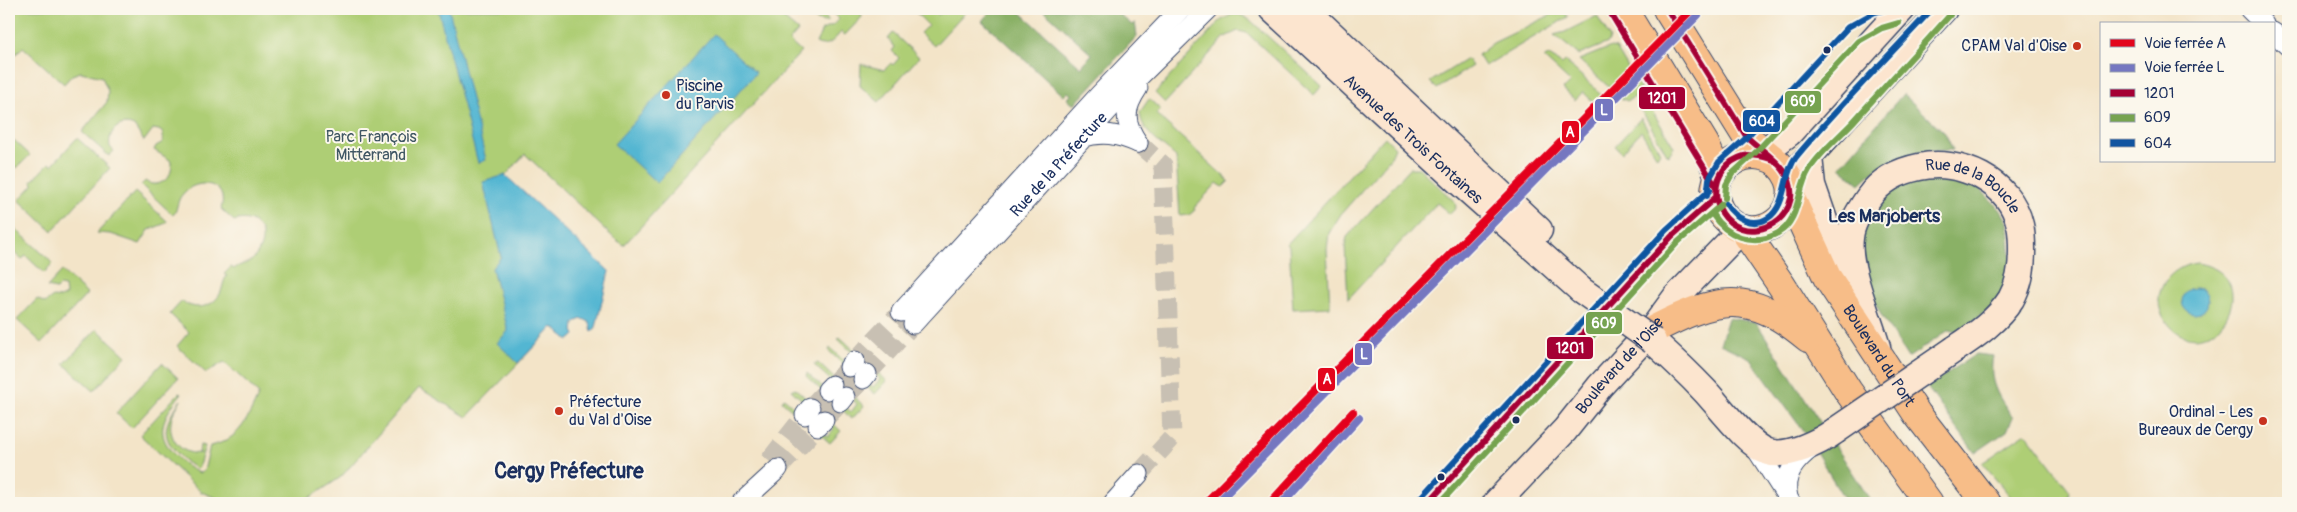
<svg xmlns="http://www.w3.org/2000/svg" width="2297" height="512" viewBox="0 0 2297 512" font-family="Pangolin,sans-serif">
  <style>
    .green { fill: #aece75; stroke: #647e6a; fill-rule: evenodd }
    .forest { fill: #8ab166; stroke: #527062 }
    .water { fill: #53b6d2; stroke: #377298 }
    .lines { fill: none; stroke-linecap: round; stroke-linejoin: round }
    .street-tunnel { stroke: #c8c0b3; stroke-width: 19; stroke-dasharray: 19 9; stroke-linecap: butt }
    .street-casing { stroke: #3b4a6e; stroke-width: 21 }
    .secondary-casing { stroke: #3b4a6e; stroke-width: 29 }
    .primary-casing { stroke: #3b4a6e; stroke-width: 30 }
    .street { stroke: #fff; stroke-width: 19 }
    .secondary { stroke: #fce5cf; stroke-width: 26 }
    .primary { stroke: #f7bd88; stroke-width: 28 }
    .secondary-bridge-casing { stroke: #3b4a6e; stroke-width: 29; stroke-linecap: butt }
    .secondary-bridge { stroke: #fce5cf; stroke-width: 26 }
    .bus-1-casing { stroke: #fbf7ec; stroke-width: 10 }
    .bus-2-casing { stroke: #fbf7ec; stroke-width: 10 }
    .bus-3-casing { stroke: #fbf7ec; stroke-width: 10 }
    .bus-1 { stroke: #a50034; stroke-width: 6 }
    .bus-2 { stroke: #76a350; stroke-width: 6 }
    .bus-3 { stroke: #1154a0; stroke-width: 6 }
    .rail-1-casing { stroke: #fbf7ec; stroke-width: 11 }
    .rail-2-casing { stroke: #fbf7ec; stroke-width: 11 }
    .rail-1 { stroke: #e3051c; stroke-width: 8 }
    .rail-2 { stroke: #7577c0; stroke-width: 8 }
    .poi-dot { fill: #c8321e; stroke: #fbf7ec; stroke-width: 2 }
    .bus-dot { fill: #1b2f5e; stroke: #fbf7ec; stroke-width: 2 }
    .labels { text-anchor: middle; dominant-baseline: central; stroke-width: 4; stroke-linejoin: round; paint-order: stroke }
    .poi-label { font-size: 16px; fill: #1b2f5e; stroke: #fbf7ec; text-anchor: end }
    .park-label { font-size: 16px; fill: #405764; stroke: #fbf7ec }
    .street-label { font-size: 16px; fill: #1b2f5e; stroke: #fbf7ec }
    .neighbourhood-label { font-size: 18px; font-weight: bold; fill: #1b2f5e; stroke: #fbf7ec }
    .district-label { font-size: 21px; font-weight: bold; fill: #1b2f5e; stroke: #fbf7ec }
    .line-badge { stroke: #fbf7ec; stroke-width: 2 }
    .badge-label { font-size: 14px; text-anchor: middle; font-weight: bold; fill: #fff }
  </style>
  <rect width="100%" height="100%" fill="#fbf7ec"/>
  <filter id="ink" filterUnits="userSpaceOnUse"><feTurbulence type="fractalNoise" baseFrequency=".02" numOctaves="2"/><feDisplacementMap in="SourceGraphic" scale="10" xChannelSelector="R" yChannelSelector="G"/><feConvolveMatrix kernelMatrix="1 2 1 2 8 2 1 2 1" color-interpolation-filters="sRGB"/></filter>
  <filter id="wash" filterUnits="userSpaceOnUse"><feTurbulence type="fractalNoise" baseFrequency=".0096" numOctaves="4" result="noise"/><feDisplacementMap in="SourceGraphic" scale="20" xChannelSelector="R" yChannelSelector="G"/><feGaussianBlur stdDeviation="1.12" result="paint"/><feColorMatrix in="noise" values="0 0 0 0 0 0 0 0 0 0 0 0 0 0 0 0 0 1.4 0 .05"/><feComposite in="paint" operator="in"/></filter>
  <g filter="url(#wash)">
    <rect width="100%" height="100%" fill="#f3e4c8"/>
    <path class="green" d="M9 9H792L784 19 798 31 789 41 801 52 624 245 615 239 525 154 505 176 609 271 596 327 592 332 590 323C585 318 580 318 574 323L573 331 575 335 569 340 553 327 467 417 419 388 341 477 302 503H229L201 492 140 435 179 393 181 394C162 418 153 435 178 458 184 464 191 470 200 473L204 471 210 446C240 440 248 418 259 394L224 362 206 373 177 346 189 332 170 314 182 301C194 311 212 308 220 294 223 288 223 280 227 276L224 274 231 267 234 269C238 265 246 264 252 260 261 252 267 234 257 225 250 219 243 218 234 221L221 209C230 182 196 176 182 195 178 199 177 208 175 213L173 215 141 185 145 181C159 191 177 175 170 160L154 150 156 146 163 142V133L159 130 153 129 144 141 134 126C119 119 107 133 110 147L114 151 109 156 82 132 107 102 108 91 102 77 81 72 72 75 64 84 23 47 9 61Z
      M798 9H818L829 21C820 25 807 14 798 9Z
      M828 9H860L862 17 845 35 841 32C834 40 827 49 816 43L822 30 834 25 839 19Z
      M915 9H924L928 12 932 9 939 15 944 9H968L934 46 920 33 928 25 914 11Z
      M1563 9 1568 17 1485 66 1478 55 1493 43Z
      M1233 14H1239L1250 20 1322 86 1314 95 1247 33 1238 31 1225 37 1165 103 1155 93 1220 21Z
      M1597 16 1610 38 1608 43 1579 55 1554 35 1565 32Z
      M893 33 919 57 879 102 860 86 861 64 884 70 891 63 893 65 899 58 892 51 895 47 888 39Z
      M1611 47 1616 48 1640 88 1639 95 1627 101 1621 98 1579 60Z
      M1549 56 1562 64 1565 61 1611 103 1614 111 1612 120 1583 92 1575 100 1563 89 1570 82 1544 58Z
      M1467 59 1472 66 1437 89 1430 82Z
      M1149 99 1160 109 1156 114 1229 181 1223 187 1217 183 1194 208 1195 210 1189 215 1180 216 1176 157C1162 144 1141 133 1140 112Z
      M1646 107 1651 109 1674 147 1668 156 1642 111Z
      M1641 118 1660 152 1657 157 1641 131 1622 153 1615 146Z
      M1385 137 1395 147 1391 157 1341 214 1329 233 1327 249 1330 307 1293 309 1289 246 1287 244Z
      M77 138 110 168 52 231 19 200 33 185 32 181 49 163 52 165Z
      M14 140 30 155 17 168 9 160V146Z
      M1410 168H1419L1455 202 1456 208 1450 214 1437 203 1348 299 1345 246 1347 237Z
      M135 192 167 221 166 223 149 230 140 244 111 234 97 233Z
      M9 223 53 263 44 273 26 256 22 259 15 253 9 260Z
      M2197 263C2273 276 2208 377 2166 321 2147 295 2169 266 2197 263ZM2201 289C2211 297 2209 307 2200 313L2188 312 2183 304V296Z
      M62 271 87 294 42 343 17 320 37 299 45 303 53 297 60 298 66 295 65 287 59 286 56 289 47 287Z
      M97 329 126 356 94 391 64 364Z
      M840 337 887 381 875 394 829 351 830 348 873 387 880 379 838 339Z
      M162 363 178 378 132 428 116 413Z
      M818 363 864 406 852 419 806 376 807 373 851 412 857 404 814 365Z
      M795 388 841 431 830 443 782 401 784 398 828 437 834 429 791 390Z
      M181 400C177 407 172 414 171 422 168 440 183 456 201 453H199L200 445 205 446 198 469C190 466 184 460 179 455 158 435 166 421 181 400Z
      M2026 433 2070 491 2068 498 2073 503H2016L1982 463Z"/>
    <path class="forest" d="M992 9H1017L1081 67 1092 54 1042 9H1113L1132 25 1135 22 1137 36 1074 105 1067 99 1071 95 1068 92 1064 96 982 21Z
      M1903 94 1945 133 1953 150C1915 151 1888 155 1860 184L1840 167Z
      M1938 175 1978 187 2000 209 2008 222 2012 277 1994 306 1958 332 1949 330 1908 358 1881 315 1868 287 1859 247 1862 230 1880 200 1906 181Z
      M1728 318 1756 322 1872 503H1847L1804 432 1750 358 1720 344Z
      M1976 354 1993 356C1988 382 1998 397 2013 417L2007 431 1975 453 1927 387Z"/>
    <path class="water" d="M438 9H449L486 160 478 163Z
      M714 34 756 73 657 183 614 144Z
      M505 175 609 271 596 327 592 332 590 323C585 318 580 318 574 323L573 331 575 335 569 340 553 327 518 363 497 343 508 331 492 268 501 257 483 182Z
      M2182 301a13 13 0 1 1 26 0a13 13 0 1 1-26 0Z"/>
  </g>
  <g filter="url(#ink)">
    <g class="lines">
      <path class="street-tunnel" d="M1138 143 1163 165 1172 438 1139 474
        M855 361 901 312
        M867 374 913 324
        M832 385 849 367
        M845 397 863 379
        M810 408 827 390
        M824 420 841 402
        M769 461 805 415
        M778 469 818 426"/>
      <defs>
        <g id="street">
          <path d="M2249 9 2264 24"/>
          <path d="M2273 32 2288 46"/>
          <path d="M1081 138C1102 131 1118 134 1138 143"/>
          <path d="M1138 143C1123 121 1124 109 1138 88"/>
          <path d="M901 312 1099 95 1181 9"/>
          <path id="s1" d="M913 324 1138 78 1208 9"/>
          <path d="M849 367 855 361"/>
          <path d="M863 379 867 374"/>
          <path d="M827 390 832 385"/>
          <path d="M841 402 845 397"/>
          <path d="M805 415 810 408"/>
          <path d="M818 426 824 420"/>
          <path d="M1753 444 1791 503"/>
          <path d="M1788 497C1782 475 1796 460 1813 447"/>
          <path d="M741 503 778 469"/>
          <path d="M1113 503 1139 474"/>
        </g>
        <g id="secondary">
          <path id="s2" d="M1272 9 1457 180 1581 290"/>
          <path d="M1305 9 1539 230"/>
          <path d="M1753 154 1773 145 1789 133 1902 9"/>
          <path d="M1809 157 1812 185 1843 275"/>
          <path d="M1792 192 1795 179 1802 164 1944 9"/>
          <path d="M1653 341C1671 357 1689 374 1705 391 1720 407 1748 445 1768 452 1787 458 1820 442 1835 431"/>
          <path id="s3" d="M1877 347C1869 318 1846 267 1850 238 1851 223 1861 209 1869 197 1881 180 1899 171 1919 167 1960 158 2010 181 2020 225 2022 233 2022 243 2022 251 2022 267 2019 285 2011 299 1998 320 1975 336 1955 349"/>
          <path id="s4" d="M1496 503 1565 430 1600 386 1651 331 1676 297 1742 229"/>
        </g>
        <g id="primary">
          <path d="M1623 9 1705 144 1719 177"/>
          <path d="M1667 9 1746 136C1759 151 1781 160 1789 179 1803 214 1759 246 1730 222 1693 193 1731 138 1774 160"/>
          <path id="s5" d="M1791 198 1827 277 1917 414 1986 503"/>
          <path d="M1743 229 1782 286 1848 391 1929 503"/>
          <path d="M1651 331C1717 297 1748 288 1808 338"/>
        </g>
      </defs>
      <use href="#street" class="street-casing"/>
      <use href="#secondary" class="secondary-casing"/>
      <use href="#primary" class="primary-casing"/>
      <use href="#street" class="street"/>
      <use href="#secondary" class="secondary"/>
      <use href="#primary" class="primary"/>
      <defs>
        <path id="secondary-bridge" d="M1581 290 1653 341
          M1835 431 1955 349"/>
      </defs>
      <use href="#secondary-bridge" class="secondary-bridge-casing"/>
      <use href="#secondary-bridge" class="secondary-bridge"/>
      <defs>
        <path id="bus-1" d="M1608 9 1716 187
          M1667 9 1746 136C1764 154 1795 168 1791 198 1789 208 1783 218 1774 223 1765 229 1752 232 1741 228 1707 216 1708 166 1744 156 1754 154 1764 157 1774 160
          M1428 503 1672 236 1716 197"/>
        <path id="bus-2" d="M1725 198 1726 185 1732 174 1756 152 1859 41 1882 28 1899 23
          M1712 214C1726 236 1753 247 1778 233 1800 221 1797 189 1809 170 1820 152 1839 137 1853 122 1885 86 1918 51 1950 15
          M1440 503 1678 242 1722 204"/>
        <path id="bus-3" d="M1707 196 1709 179 1719 162 1744 140 1848 27 1875 12 1887 9
          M1726 204C1735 218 1753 228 1768 218 1787 206 1783 173 1796 157 1839 106 1887 58 1932 9
          M1422 497 1666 230 1710 190"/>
      </defs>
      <use href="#bus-1" class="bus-1-casing"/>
      <use href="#bus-2" class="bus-2-casing"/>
      <use href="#bus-3" class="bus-3-casing"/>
      <use href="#bus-1" class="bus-1"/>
      <use href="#bus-2" class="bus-2"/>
      <use href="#bus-3" class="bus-3"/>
      <defs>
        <path id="rail-1" d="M1205 503 1692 9
          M1270 503 1353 412"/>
        <path id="rail-2" d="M1217 503 1698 15
          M1282 503 1359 418"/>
      </defs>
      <use href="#rail-1" class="rail-1-casing"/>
      <use href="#rail-2" class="rail-2-casing"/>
      <use href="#rail-1" class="rail-1"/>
      <use href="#rail-2" class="rail-2"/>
    </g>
  </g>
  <g class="poi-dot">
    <circle cx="2077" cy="46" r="5"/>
    <circle cx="666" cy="95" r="5"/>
    <circle cx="559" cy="411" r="5"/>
    <circle cx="2263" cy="421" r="5"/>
  </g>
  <g class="bus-dot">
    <circle cx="1827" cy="50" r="4.5"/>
    <circle cx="1516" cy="420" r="4.5"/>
    <circle cx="1441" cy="477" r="4.5"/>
  </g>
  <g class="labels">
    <g class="poi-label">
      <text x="2067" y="46">CPAM Val d'Oise</text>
      <text x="676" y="86" text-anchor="start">Piscine<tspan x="676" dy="18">du Parvis</tspan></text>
      <text x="569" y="402" text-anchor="start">Préfecture<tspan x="569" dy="18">du Val d'Oise</tspan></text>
      <text x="2253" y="412">Ordinal - Les<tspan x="2253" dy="18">Bureaux de Cergy</tspan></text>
    </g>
    <g class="park-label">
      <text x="371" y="137">Parc François<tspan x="371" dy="18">Mitterrand</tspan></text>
    </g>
    <g class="street-label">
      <text stroke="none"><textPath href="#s2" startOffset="192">Avenue des Trois Fontaines</textPath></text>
      <text stroke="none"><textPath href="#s1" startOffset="216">Rue de la Préfecture</textPath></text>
      <text stroke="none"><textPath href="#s3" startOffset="279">Rue de la Boucle</textPath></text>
      <text stroke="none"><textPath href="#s5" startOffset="181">Boulevard du Port</textPath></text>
      <text stroke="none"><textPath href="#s4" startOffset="185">Boulevard de l'Oise</textPath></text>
    </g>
    <g class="neighbourhood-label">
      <text x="1884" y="216">Les Marjoberts</text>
    </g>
    <g class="district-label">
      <text x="569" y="471">Cergy Préfecture</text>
    </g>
  </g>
  <g class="line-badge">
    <rect x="1638" y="86" width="48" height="24" rx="5" fill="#a50034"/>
    <rect x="1784" y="90" width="38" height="24" rx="5" fill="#76a350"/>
    <rect x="1594" y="98" width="20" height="24" rx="5" fill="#7577c0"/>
    <rect x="1742" y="109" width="39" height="24" rx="5" fill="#1154a0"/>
    <rect x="1561" y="120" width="19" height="24" rx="5" fill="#e3051c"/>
    <rect x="1585" y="311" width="38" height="24" rx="5" fill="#76a350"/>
    <rect x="1546" y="336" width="48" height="24" rx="5" fill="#a50034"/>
    <rect x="1354" y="342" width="19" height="24" rx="5" fill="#7577c0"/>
    <rect x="1317" y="367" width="19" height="25" rx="5" fill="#e3051c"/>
  </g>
  <g class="badge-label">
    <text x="1662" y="103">1201</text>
    <text x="1803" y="106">609</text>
    <text x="1604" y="115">L</text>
    <text x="1762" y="126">604</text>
    <text x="1570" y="137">A</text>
    <text x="1604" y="328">609</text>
    <text x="1570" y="353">1201</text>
    <text x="1364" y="359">L</text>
    <text x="1327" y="384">A</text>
  </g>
  <rect width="2297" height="512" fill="none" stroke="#fbf7ec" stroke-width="30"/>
  <rect x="2100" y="22" width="175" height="140" fill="#fbf7ec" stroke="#a1a7b3"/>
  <rect x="2110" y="39" width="25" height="8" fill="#e3051c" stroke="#a1a7b3"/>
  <text x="2144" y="48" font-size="15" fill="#1b2f5e">Voie ferrée A</text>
  <rect x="2110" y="64" width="25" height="8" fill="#7577c0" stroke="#a1a7b3"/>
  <text x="2144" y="72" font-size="15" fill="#1b2f5e">Voie ferrée L</text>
  <rect x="2110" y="89" width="25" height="8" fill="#a50034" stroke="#a1a7b3"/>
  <text x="2144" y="98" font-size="15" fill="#1b2f5e">1201</text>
  <rect x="2110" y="114" width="25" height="8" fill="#76a350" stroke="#a1a7b3"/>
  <text x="2144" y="122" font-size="15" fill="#1b2f5e">609</text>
  <rect x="2110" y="139" width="25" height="8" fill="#1154a0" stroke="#a1a7b3"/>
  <text x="2144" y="148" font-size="15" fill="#1b2f5e">604</text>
</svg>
